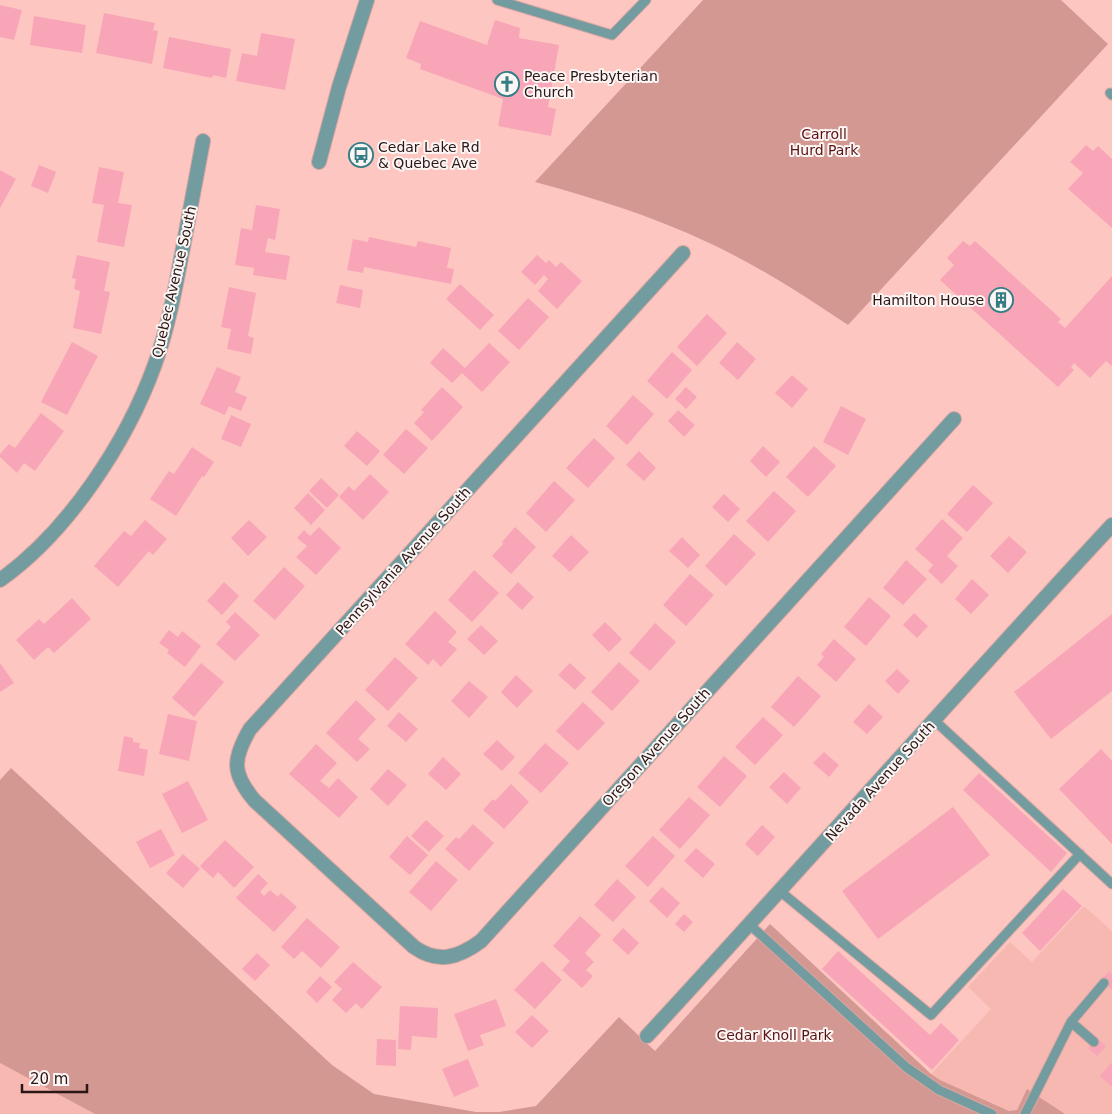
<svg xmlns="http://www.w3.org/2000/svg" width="1112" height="1114" viewBox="0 0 1112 1114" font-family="'DejaVu Sans',sans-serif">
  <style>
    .built { fill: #f8b8b2 }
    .green { fill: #d39892 }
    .building { fill: #f8a5b8 }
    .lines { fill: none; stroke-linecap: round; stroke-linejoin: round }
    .service-casing { stroke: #d8a6a1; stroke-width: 11 }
    .minor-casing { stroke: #d8a6a1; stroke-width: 16 }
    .service { stroke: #739ca0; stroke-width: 9 }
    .minor { stroke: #739ca0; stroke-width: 14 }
    .labels { text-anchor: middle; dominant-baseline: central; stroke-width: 4; stroke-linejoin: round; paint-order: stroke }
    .poi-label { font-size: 14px; fill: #2b1716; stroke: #fbf5f4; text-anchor: start }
    .park-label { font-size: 14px; fill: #5a1214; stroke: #fbf5f4 }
    .street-label { font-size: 14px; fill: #2b1716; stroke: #fbf5f4 }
  </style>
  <rect width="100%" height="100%" fill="#fec6c0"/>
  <path class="built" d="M1084 906 1112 931V1114H1065L1020 1107 1017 1111H1009L940 1080 931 1074 991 1009 968 987 1010 942 1032 962Z
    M0 1063 95 1114H0Z"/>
  <path class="green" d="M703 0H1061L1108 44 848 325C803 295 757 265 707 242 652 216 594 198 535 182Z
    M11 768 332 1065 374 1094 476 1112H499L536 1106 619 1017 655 1051 770 924 931 1074 940 1080 1009 1111 1017 1110 1027 1089 1065 1114H95L0 1063V780Z"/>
  <path class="building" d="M0 5 22 10 14 40 0 37Z
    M104 13 155 23 153 30 158 31 152 64 96 53Z
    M34 16 86 25 82 53 30 45Z
    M495 20 520 28 519 38 559 45 548 107 556 109 551 136 498 126 503 99 420 69 421 64 406 58 420 21 487 45Z
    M261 33 295 39 285 90 236 81 242 53 257 56Z
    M169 37 231 49 226 78 213 75 212 78 163 68Z
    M1086 145 1093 151 1098 146 1112 159V228L1068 189 1083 173 1070 162Z
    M39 165 56 172 48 193 31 186Z
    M99 167 124 172 118 203 132 205 124 247 97 242 104 205 92 203Z
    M0 170 16 179 0 208Z
    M256 205 280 209 275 240 268 238 265 252 290 256 286 280 253 275 254 268 235 265 241 228 252 230Z
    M369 237 416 247 418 241 451 248 447 268 454 269 451 284 364 267 363 273 347 270 353 239 368 242Z
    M963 241 970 246 975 241 1061 319 1058 322 1065 328 1112 276V366L1106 361 1090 378 1074 363 1071 367 1074 370 1058 387 940 280 954 265 947 258Z
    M77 255 110 262 104 291 110 292 101 334 73 328 80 291 74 289 76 279 72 278Z
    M537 255 546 263 549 260 556 267 561 262 582 281 557 309 538 291 548 279 544 275 535 285 521 272Z
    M460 284 494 315 480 330 446 299Z
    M340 285 363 290 360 308 336 303Z
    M229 287 256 293 248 336 254 338 251 354 227 349 231 329 221 327Z
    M528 298 549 317 519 350 498 331Z
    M707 314 727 333 697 366 677 347Z
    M72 342 98 356 67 415 41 402Z
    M737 342 756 359 738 380 719 363Z
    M489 343 510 362 482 392 462 373 452 383 430 363 443 348 465 368Z
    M672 352 692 370 667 399 647 381Z
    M217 367 241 377 235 392 247 397 241 411 229 406 225 415 200 404Z
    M792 375 808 389 792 408 775 393Z
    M442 387 463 407 432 441 414 423 424 412 421 410Z
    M686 387 697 397 686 409 675 399Z
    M633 395 654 414 627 445 606 426Z
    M841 406 866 419 848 455 823 442Z
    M678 410 695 425 684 437 668 421Z
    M41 413 64 431 35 471 24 463 17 473 0 457V454L9 444 15 448Z
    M231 415 251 424 241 447 221 439Z
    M406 429 428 448 404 474 383 455Z
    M357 431 380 451 367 466 344 446Z
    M594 438 615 458 588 488 566 468Z
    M763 446 780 462 766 477 750 461Z
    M814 446 836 466 808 497 786 477Z
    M192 447 214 462 204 477 202 476 176 516 150 499 169 471 174 474Z
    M639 451 656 468 644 481 626 465Z
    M370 474 389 492 363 520 339 497 349 486 354 491Z
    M321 478 339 495 327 508 309 491Z
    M554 481 575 500 546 532 526 513Z
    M973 485 993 503 967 532 947 514Z
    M774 491 796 511 768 542 746 521Z
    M308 493 325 510 311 525 294 508Z
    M724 494 740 509 728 522 712 507Z
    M942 519 963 538 947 556 958 566 942 584 928 571 933 565 915 549Z
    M145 520 167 539 153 555 149 551 118 587 94 566 124 531 131 536Z
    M249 520 267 537 248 556 231 538Z
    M319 527 341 548 316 575 296 557 307 546 297 538 304 530 310 536Z
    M515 527 536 547 511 574 492 556 503 544 502 542Z
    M734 534 756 554 726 586 705 566Z
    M571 535 589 552 570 572 552 556Z
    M1009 536 1027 552 1008 573 990 556Z
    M682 537 700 555 688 568 669 551Z
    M906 560 927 579 903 605 883 588Z
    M284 567 305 586 275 620 253 601Z
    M474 570 499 593 472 622 448 600Z
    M690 574 714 595 686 626 663 605Z
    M972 579 989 595 971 614 955 599Z
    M224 582 239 596 222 615 207 601Z
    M518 582 534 597 522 610 506 595Z
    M869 597 891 616 866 646 844 627Z
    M72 598 91 619 54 653 48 647 34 660 16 640 39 619 44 624Z
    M435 611 457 632 448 642 457 649 441 667 433 659 428 665 405 644Z
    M235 612 260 635 235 661 216 644 231 627 226 622Z
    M914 613 928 626 917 638 903 625Z
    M1112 614V691L1051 739 1014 692Z
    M605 622 622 639 609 652 592 635Z
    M655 623 676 642 650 671 629 653Z
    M481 625 498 641 484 655 467 639Z
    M169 630 178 637 182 631 201 646 185 667 167 653 169 650 159 643Z
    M834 639 856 659 836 682 817 665 824 657 821 654Z
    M395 657 418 678 388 711 365 690Z
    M619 662 640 681 612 711 591 692Z
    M0 663 14 683 0 692Z
    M201 663 224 682 194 717 172 698Z
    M570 663 586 678 575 690 558 675Z
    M897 669 910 681 898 694 885 681Z
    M516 675 533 691 517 708 501 692Z
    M798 676 821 696 794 727 771 707Z
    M469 681 488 697 469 718 451 701Z
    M356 700 376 719 358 739 370 749 357 762 326 733Z
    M583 702 605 723 578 751 556 731Z
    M869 704 883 717 867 734 853 722Z
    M399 712 418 729 406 742 387 726Z
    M168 714 197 721 189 761 159 754Z
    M763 717 783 735 755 765 735 747Z
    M124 736 133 738V742L140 743 139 748 148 750 144 776 118 771Z
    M497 740 515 757 502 771 483 754Z
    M545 743 569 763 541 793 518 773Z
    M316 744 337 763 320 781 329 788 338 778 358 797 339 818 289 774Z
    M1101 749 1112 761V844L1059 789Z
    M824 752 839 765 829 777 813 763Z
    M724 756 747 776 720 807 697 787Z
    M443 757 461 774 446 790 428 774Z
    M388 769 407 785 388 806 370 789Z
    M784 772 801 788 787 804 769 787Z
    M979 773 1067 853 1051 872 963 790Z
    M188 781 208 820 182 833 162 794Z
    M511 784 529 802 504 829 483 810 493 799 495 801Z
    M689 797 710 815 680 849 659 830Z
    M953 807 990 855 878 939 842 891Z
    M426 820 444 836 429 852 411 836Z
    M473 824 494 843 469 871 445 849 456 837 459 839Z
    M762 825 775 837 758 856 745 844Z
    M161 829 175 855 150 868 136 842Z
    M407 836 428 855 410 875 389 857Z
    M653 836 675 856 648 887 625 866Z
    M225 840 254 867 234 888 218 872 213 878 200 866Z
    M696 848 715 864 703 878 684 861Z
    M183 854 200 869 183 888 166 873Z
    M436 861 458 880 431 911 409 892Z
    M258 874 268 883 260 892 264 896 270 890 278 897 281 893 297 907 274 932 236 898Z
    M617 879 636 897 613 922 594 905Z
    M662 887 680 903 667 918 649 901Z
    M1063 889 1082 906 1040 951 1022 933Z
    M684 914 693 922 684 932 675 924Z
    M580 916 601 935 585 953 594 962 586 970 593 976 582 988 562 970 570 961 553 946Z
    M307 918 340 947 321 968 302 951 294 959 281 947Z
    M623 928 639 943 628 955 612 940Z
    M838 951 930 1035 941 1023 959 1040 932 1070 822 969Z
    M257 953 270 965 255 981 242 969Z
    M542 961 562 980 535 1009 514 990Z
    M353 962 382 987 362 1009 356 1003 346 1013 332 1000 342 989 334 982Z
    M1109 971 1112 974V990L1101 980Z
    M320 976 332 987 317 1003 306 992Z
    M496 999 506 1026 480 1035 484 1045 468 1051 454 1014Z
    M400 1006 438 1008 437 1038 412 1036 411 1050 398 1049Z
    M532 1015 549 1031 532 1048 515 1032Z
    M1097 1038 1106 1046 1097 1056 1088 1048Z
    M377 1039 396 1040V1066L376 1065Z
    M468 1059 479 1086 454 1097 442 1069Z
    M1112 1062V1087L1100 1076Z"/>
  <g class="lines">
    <defs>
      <path id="service" d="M497 0 612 35 646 0
        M1110 93 1112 95
        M934 720 1112 884
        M781 892 931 1015 1080 854
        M750 925 906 1067 939 1090 992 1114
        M1071 1022 1094 1042
        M1025 1114 1071 1022 1104 983"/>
      <path id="minor" d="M319 162 339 87 367 0
        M683 253 250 729C232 760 232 774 255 801L414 947C438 964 458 958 481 941L954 419
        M0 580C68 532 127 442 155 364 168 328 175 290 182 253 189 216 196 178 203 141
        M647 1036C803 867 955 694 1112 525"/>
    </defs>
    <use href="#service" class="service-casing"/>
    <use href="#minor" class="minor-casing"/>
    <use href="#service" class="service"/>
    <use href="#minor" class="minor"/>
  </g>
  <defs>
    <symbol id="church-ring" viewBox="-11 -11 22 22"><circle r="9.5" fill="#fbf5f4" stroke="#347d84" stroke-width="1.5"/><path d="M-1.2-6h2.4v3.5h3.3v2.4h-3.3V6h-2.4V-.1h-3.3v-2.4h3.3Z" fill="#347d84"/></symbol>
    <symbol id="bus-ring" viewBox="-11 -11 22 22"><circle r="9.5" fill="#fbf5f4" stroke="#347d84" stroke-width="1.5"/><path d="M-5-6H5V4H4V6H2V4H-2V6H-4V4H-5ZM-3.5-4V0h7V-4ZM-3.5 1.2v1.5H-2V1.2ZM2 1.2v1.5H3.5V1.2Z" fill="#347d84"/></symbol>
    <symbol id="building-ring" viewBox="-11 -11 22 22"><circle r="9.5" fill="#fbf5f4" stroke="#347d84" stroke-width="1.5"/><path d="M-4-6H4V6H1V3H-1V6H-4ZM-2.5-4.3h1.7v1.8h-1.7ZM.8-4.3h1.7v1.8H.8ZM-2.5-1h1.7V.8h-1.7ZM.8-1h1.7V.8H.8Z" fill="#347d84"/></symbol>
  </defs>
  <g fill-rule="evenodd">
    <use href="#church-ring" x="493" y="70" width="28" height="28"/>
    <use href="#bus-ring" x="347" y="141" width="28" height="28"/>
    <use href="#building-ring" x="987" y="286" width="28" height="28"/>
  </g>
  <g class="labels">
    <g class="poi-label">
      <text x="524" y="76">Peace Presbyterian<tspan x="524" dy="16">Church</tspan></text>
      <text x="378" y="147">Cedar Lake Rd<tspan x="378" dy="16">&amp; Quebec Ave</tspan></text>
      <text x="984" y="300" text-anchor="end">Hamilton House</text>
    </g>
    <g class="park-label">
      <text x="824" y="134">Carroll<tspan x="824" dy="16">Hurd Park</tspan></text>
      <text x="774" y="1035">Cedar Knoll Park</text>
    </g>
    <g class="street-label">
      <text transform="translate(174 282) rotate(-77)">Quebec Avenue South</text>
      <text transform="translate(403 561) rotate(-48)">Pennsylvania Avenue South</text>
      <text transform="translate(656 747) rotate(-48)">Oregon Avenue South</text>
      <text transform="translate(880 781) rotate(-48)">Nevada Avenue South</text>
    </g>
  </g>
  <path d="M22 1084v8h65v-8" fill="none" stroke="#2b1716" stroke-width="2.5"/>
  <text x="30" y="1084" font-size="15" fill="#2b1716" stroke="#fbf5f4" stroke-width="4" paint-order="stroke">20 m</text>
</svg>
